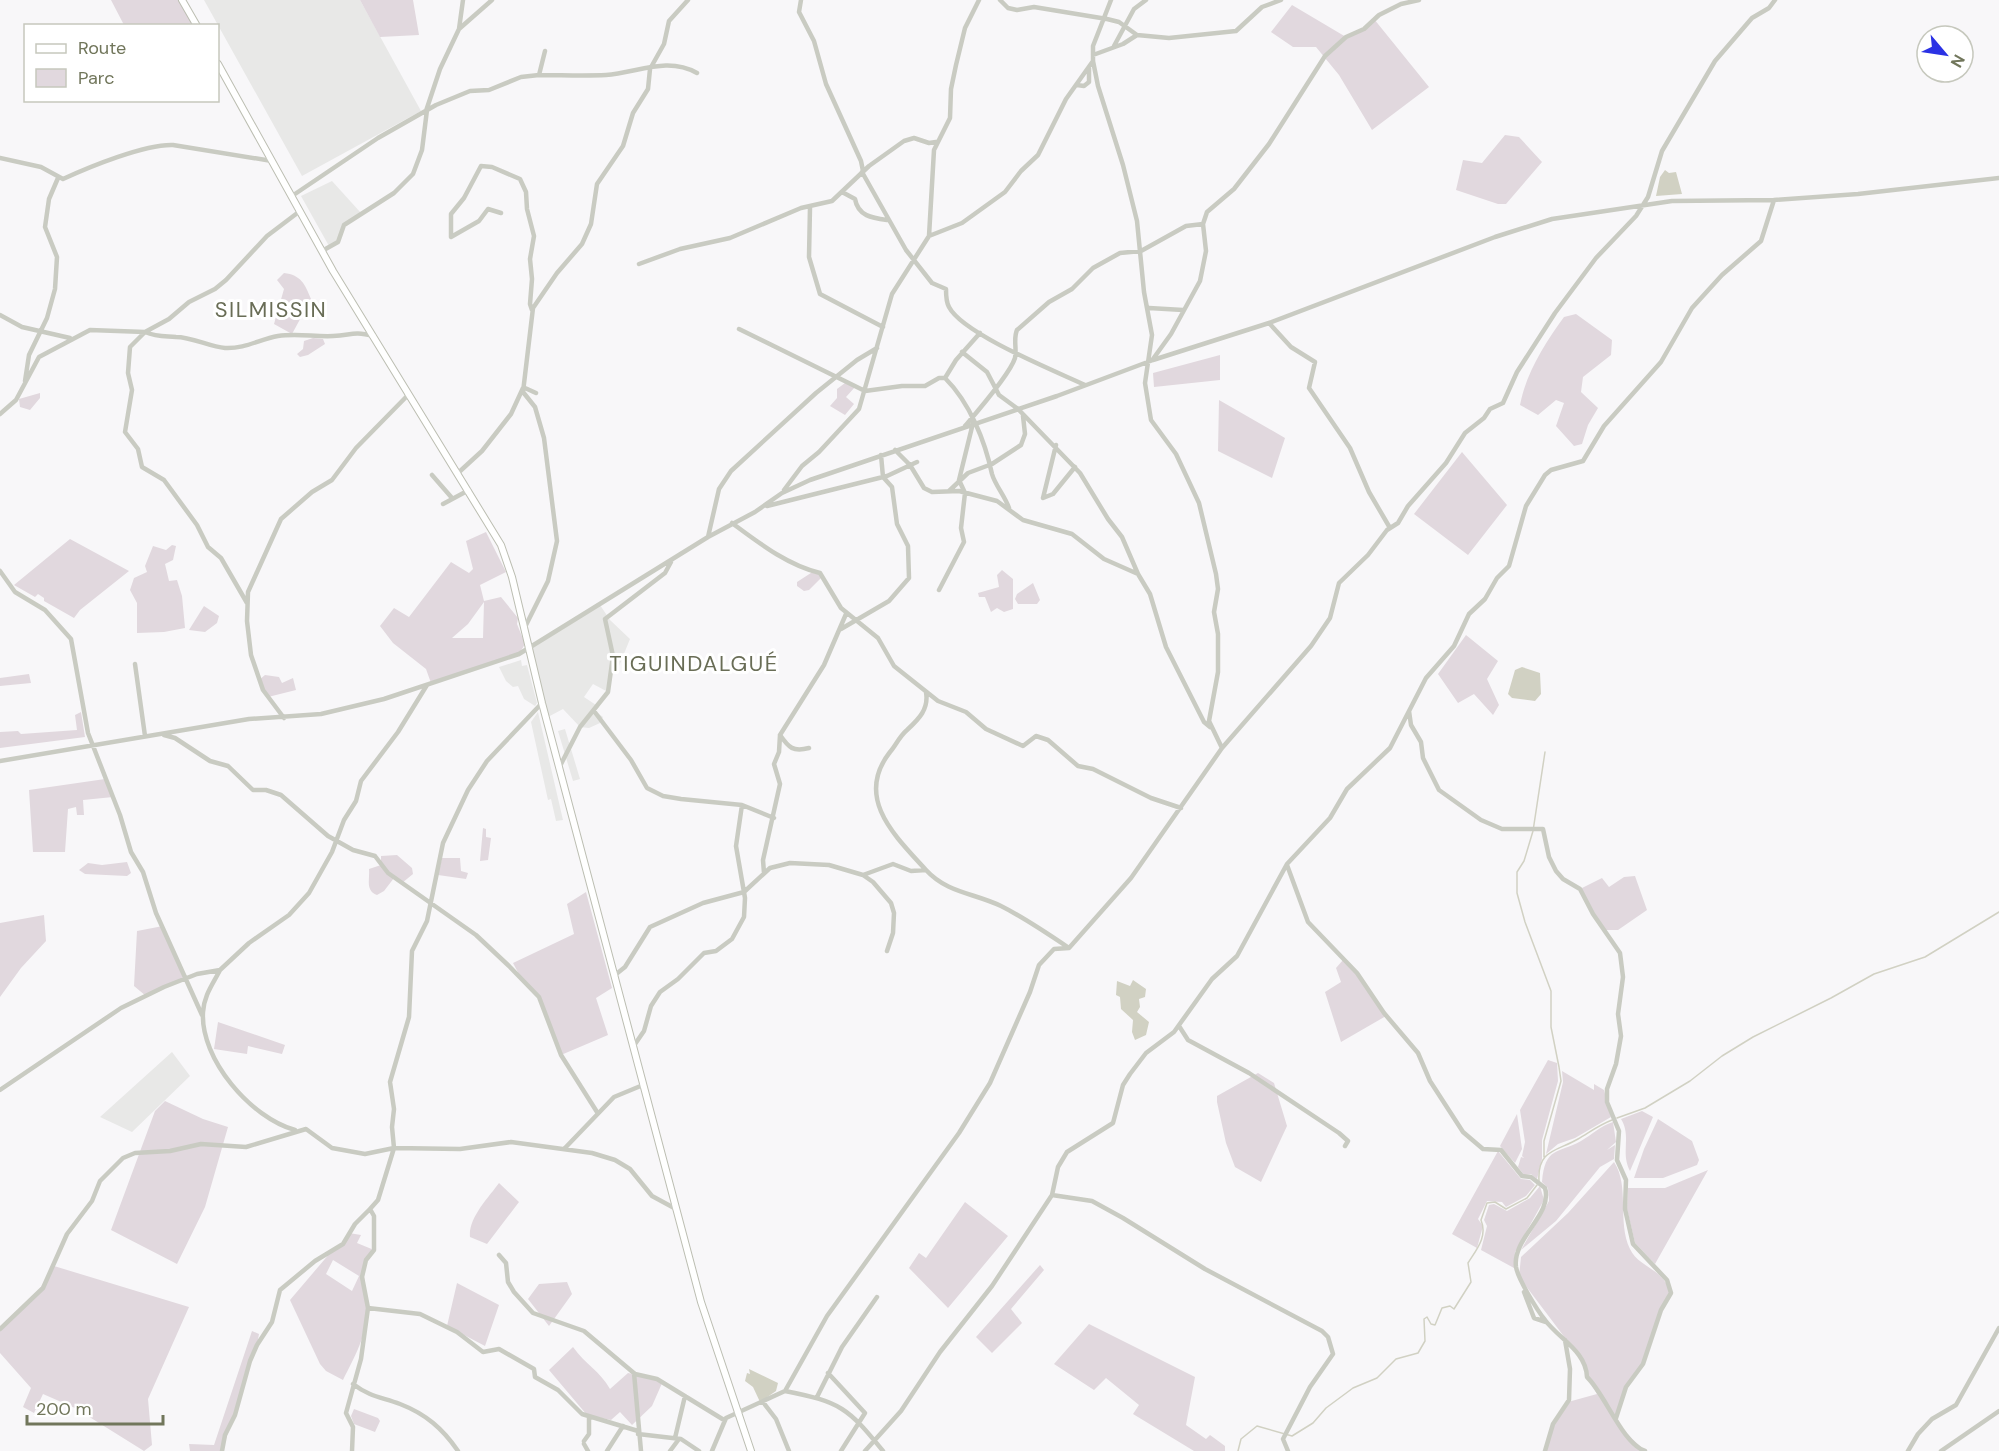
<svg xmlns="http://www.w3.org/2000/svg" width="1999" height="1451" viewBox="0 0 1999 1451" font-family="'DM Sans',sans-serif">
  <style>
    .built { fill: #e8e8e7 }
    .green { fill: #e1d8de; fill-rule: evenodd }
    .water { fill: #d1d1c3 }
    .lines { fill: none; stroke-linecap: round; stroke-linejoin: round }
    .stream { stroke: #d1d1c3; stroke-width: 1.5 }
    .secondary-casing { stroke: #bcbeb2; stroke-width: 8 }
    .street { stroke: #c9cbc2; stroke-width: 4.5 }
    .secondary { stroke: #fff; stroke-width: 6 }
    .labels { text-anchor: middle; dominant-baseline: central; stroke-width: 6; stroke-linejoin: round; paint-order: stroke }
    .quarter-label { font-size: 22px; letter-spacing: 1.5px; fill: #696d56; stroke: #fff }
  </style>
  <rect width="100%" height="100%" fill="#f8f7f9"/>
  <path class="built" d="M204 0H360L421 111 302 176Z
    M332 181 361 213 342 225 338 242 329 246 301 196Z
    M600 605 610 620 630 639 619 666H613L608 692 593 684 584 697 599 707 595 711 603 717 600 723 589 728 580 727 563 709 546 718 529 650Z
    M521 660 522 666 527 665 537 703 535 706 524 699 518 686 513 687 506 681 499 667Z
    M538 712 563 820 556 821 551 799 548 800 531 722Z
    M565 729 580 779 573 781 558 731Z
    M172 1052 190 1076 132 1132 100 1117Z"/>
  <path class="green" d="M111 0H178L193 25H124Z
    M360 0H413L419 35 380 37Z
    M1292 5 1346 37 1359 32 1374 19 1429 87 1372 130 1339 75 1316 47H1293L1271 32Z
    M1505 135 1519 137 1542 162 1506 204H1498L1456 190 1463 160 1482 163Z
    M284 273C301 275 305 284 311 299L292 334 274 324 284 289 277 280Z
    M1576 314 1612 340 1611 355 1583 377 1581 392 1598 408 1588 425 1582 444 1574 446 1556 426 1564 403 1556 400 1538 415 1520 405C1526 373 1545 343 1564 317Z
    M313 338 323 339 325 344 308 355 300 357 297 354 303 349 304 341Z
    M1220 355V380L1154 387 1153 373Z
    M845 383 855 387 846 397 854 404 845 415 830 406 837 398V389Z
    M40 393V398L30 410 20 407 19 399Z
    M1219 400 1285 438 1272 478 1218 451Z
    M1462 452 1507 505 1468 555 1414 514Z
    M486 532 506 572 480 585 484 601 501 597 518 618 517 624 525 644 519 654 431 683 426 669 393 643 380 626 394 608 409 617 451 562 469 573 473 569 466 541ZM484 602 483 638H452L468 624Z
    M70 539 129 571 80 610 74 618 44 601V598L38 594 35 597 14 585Z
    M172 545 176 546 173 560 165 564 169 581 177 580 182 596 185 628 164 632 137 633V603L130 590 134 578 147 572 145 566 153 546 166 550Z
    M1002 570 1013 579V609L1004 612 997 608 991 612 985 597H979L978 593 999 587 997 575Z
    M814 571 822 577 809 590 804 591 797 586V582Z
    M1033 583 1040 600 1037 604H1018L1015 599 1017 594Z
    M204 606 219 616 217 623 205 632 189 630Z
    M1466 635 1498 661 1487 679 1499 705 1493 715 1474 694 1458 703 1438 674Z
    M29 674 31 683 0 686V678Z
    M265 675 279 677 282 683 293 678 296 690 268 697 259 680Z
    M81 712 85 737 0 748V732L18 731 21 734 77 730 75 715Z
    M105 779 113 797 83 800 84 815H77L76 807 68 809 65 852H33L29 790Z
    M483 828 486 829V837L491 838 488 860 480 861Z
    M397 855 412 868 413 874 402 883 394 878 384 891 377 895C365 891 370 879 369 869L381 865V856Z
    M442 858H460L461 871 468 873 466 879 438 875Z
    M127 862 131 873 127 876 85 874 79 870 88 863 102 865Z
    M1635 876 1647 910 1618 930H1606L1593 914 1580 889 1602 878 1609 887 1624 877Z
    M586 892 612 988 596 998 608 1035 561 1055 539 997 522 980 513 963 574 934 567 904Z
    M44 915 46 941 21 968 0 997V923Z
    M163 926 187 978 146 996 134 986 137 931Z
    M1343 960 1357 973 1386 1016 1341 1042 1325 992 1341 982 1336 968Z
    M218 1022 285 1045 282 1054 248 1046 247 1054 214 1049Z
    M1548 1060 1557 1063 1558 1081 1542 1140V1159L1537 1179 1531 1174 1524 1175 1518 1167 1521 1157 1524 1158 1522 1156 1525 1142 1520 1110Z
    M1562 1071 1594 1090V1084L1604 1090 1611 1117 1575 1138 1558 1144 1546 1154 1563 1082Z
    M1258 1073 1274 1083 1287 1126 1261 1182 1235 1167 1226 1143 1217 1102V1096Z
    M165 1101 203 1119 228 1127 205 1207 177 1264 111 1230 155 1111Z
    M1642 1111 1653 1117 1630 1171C1620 1152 1632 1137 1621 1119Z
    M1517 1114 1522 1149 1515 1163 1500 1146Z
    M1658 1119 1692 1141 1699 1160 1697 1165 1663 1178H1634L1644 1149Z
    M1613 1122 1616 1142 1607 1150 1615 1145 1614 1159 1600 1167 1556 1221 1521 1250 1549 1201 1548 1188 1542 1182C1545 1146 1558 1154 1581 1141 1593 1134 1600 1126 1613 1122Z
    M1498 1151 1521 1179 1530 1180 1535 1185 1526 1196 1506 1207 1502 1202 1487 1201 1478 1219 1483 1226 1477 1248 1452 1234Z
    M1614 1162C1630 1186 1617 1222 1630 1249 1639 1268 1662 1267 1671 1293L1661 1310 1643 1364 1629 1381 1616 1417 1622 1429 1645 1451H1545L1550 1433 1568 1402 1597 1394 1587 1377V1367L1519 1277 1521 1257 1568 1213Z
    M1708 1170 1655 1264 1635 1243 1627 1209 1628 1188H1665Z
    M499 1183 519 1202 487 1244 470 1237C468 1218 489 1197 499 1183Z
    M1540 1186 1544 1200 1515 1252 1514 1268 1481 1250 1487 1226 1484 1220 1489 1205 1494 1204 1507 1211 1530 1198Z
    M965 1202 1008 1236 948 1308 909 1268 919 1253 926 1258Z
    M349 1233 361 1235 357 1243 374 1250C356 1274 368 1283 368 1309 367 1335 354 1358 343 1380L326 1371 320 1364 290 1300 330 1253 343 1244ZM333 1260 359 1276 352 1291 326 1274Z
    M1040 1265 1044 1270 1011 1309 1022 1323 992 1353 976 1337Z
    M54 1266 189 1307 148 1399 152 1445 144 1451 75 1408 43 1394 34 1413 23 1407 31 1388 0 1353V1329L38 1292Z
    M567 1282 572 1294 549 1326 528 1299 539 1284Z
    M457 1283 499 1305 485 1346 447 1326Z
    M1089 1324 1195 1377 1186 1425 1206 1439 1210 1435 1225 1446V1451H1194L1133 1414 1139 1405 1106 1378 1094 1390 1054 1364Z
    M252 1331 259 1334 257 1345 222 1451H190L189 1444 214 1445Z
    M573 1347C586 1365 600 1371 610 1389L628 1373 663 1381 652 1406 632 1425 620 1412 611 1420 587 1415 549 1370Z
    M354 1409 378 1418 380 1421 375 1432 354 1424 351 1416Z"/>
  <path class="water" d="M1665 170 1669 173 1676 172 1682 194 1656 196 1660 177Z
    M1522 667 1540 673 1541 694 1535 701 1512 698 1508 694 1515 670Z
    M1133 980 1146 989 1145 997 1139 999 1140 1007 1137 1012 1149 1022 1146 1035 1135 1040 1132 1032 1133 1020 1121 1009 1120 997 1116 995 1117 981 1130 986Z
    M749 1369 778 1383 776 1391 760 1402 753 1387 745 1381 747 1373 750 1374Z"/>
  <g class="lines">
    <path class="stream" d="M1617 1118 1645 1108 1690 1081 1722 1056 1753 1037 1831 998 1874 974 1925 957 1999 912
      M1544 1157V1141L1561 1081 1559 1067 1551 1027V991L1525 922 1517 893V872L1524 861 1533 831 1545 752
      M1539 1181C1537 1149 1558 1151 1578 1139 1590 1132 1599 1125 1612 1120
      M1238 1451 1241 1439 1257 1426 1292 1436 1313 1423 1326 1408 1353 1388 1377 1378 1396 1359 1418 1353 1425 1341 1424 1319 1427 1317 1431 1324 1435 1325 1442 1308 1450 1306 1454 1309 1471 1282 1468 1263C1476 1250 1488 1237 1481 1220L1487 1203 1495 1202 1506 1209 1527 1198 1537 1185"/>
    <defs>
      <path id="secondary" d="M182 0 197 26
        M218 64 333 271 501 545 512 577 542 703 701 1302 751 1451"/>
    </defs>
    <use href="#secondary" class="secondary-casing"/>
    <path class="street" d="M801 0 799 12 814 41 826 84 861 161 863 171
      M1000 0 1008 8 1017 10 1034 7 1107 19 1119 22 1137 35
      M1111 0 1093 46V61L1098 86 1123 165 1137 221 1144 292 1152 335 1145 383 1151 420 1176 454 1199 503 1216 574 1218 589 1214 612 1218 634V672L1209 721 1222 748
      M459 29 463 0
      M1114 46 1134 9 1146 0
      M1093 55 1123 44 1137 35 1169 38 1236 31 1262 7 1281 0
      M539 75C561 75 584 76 606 75 637 73 667 56 697 73
      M1077 85 1084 86 1089 82V68
      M426 111 440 69 459 29 492 0
      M0 158 41 167 63 179C89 167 145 144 173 145L272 161
      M862 172 906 250 932 283 946 289C946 294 946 302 949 307 963 334 1055 371 1085 385
      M842 192 855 199C858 216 872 218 887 220
      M292 196 378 138 436 105 470 91 489 90 521 77 539 75 545 51
      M810 207 809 257 820 294 883 327
      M501 213 488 209 479 221 451 237V214L464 198 481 166 492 167 520 179 526 192 527 209 534 236 530 259 532 279 530 304 532 310
      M929 236 962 223 1005 192 1021 171 1038 155 1066 99 1093 61
      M322 251 338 242 344 225 394 193 413 174 422 150 427 110
      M639 264 680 249 730 238 801 208 832 201 869 166 904 141 914 138 929 143 936 142
      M1149 308 1183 310
      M0 315 22 327 70 338
      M1269 323 1291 347 1315 362 1309 388 1350 448 1369 492 1390 528
      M739 329 865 391 902 386H925L939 378H945C970 403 985 441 992 474 995 485 1005 496 1009 508
      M962 352 987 372 999 395 1018 409 1080 473 1108 519 1122 537 1138 574
      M1153 359 1171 334 1200 281 1206 251 1203 224 1207 212 1234 189 1269 144 1325 56 1346 37 1364 29 1379 15 1401 4 1419 0
      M945 378 956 360 980 333
      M25 381 29 355 47 318 55 289 57 257 45 227 49 199 58 178
      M525 388 536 393
      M0 414 16 400 39 357 90 330 145 332 169 319 189 302 215 289 226 280 267 236 300 211
      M965 426C977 412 1010 374 1015 358 1017 348 1013 339 1017 330L1049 302 1072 289 1093 268 1120 253 1141 251 1186 226 1203 224
      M895 450 910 465 924 488 932 492 959 491 997 501 1023 520 1072 534 1104 559 1138 574 1150 594 1166 647 1204 722 1210 727
      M458 473 482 451 511 414 523 388
      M432 475 452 498
      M784 490 802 466 819 452 859 409 892 294 929 236 934 150 950 118 951 89 956 65 965 28 979 0
      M949 491 968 473 992 464 1021 445 1025 434 1023 416
      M1043 498 1056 445
      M1043 498 1053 494 1075 467
      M443 504 469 490
      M767 506 887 476 917 462
      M732 523C759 543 787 565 820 573L841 608 878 638 894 666 938 701 966 712 986 729 1023 746 1036 736 1048 740 1078 766 1093 769 1151 798 1181 808
      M708 537 719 489 731 471 816 393 857 360 877 348
      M0 571 15 592 45 610 71 639 88 733 120 815 131 852 143 872 156 913 202 1015
      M939 590 964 542 961 528 965 493 959 480 973 423
      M247 603 221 558 208 547 197 525 164 480 142 467 138 449 125 432 132 390 128 373 130 347 145 332C157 337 164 336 176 337 192 337 210 347 225 348 245 349 260 339 278 336 297 333 315 337 333 336 353 335 352 331 374 336
      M524 629 548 581 557 541 544 438 535 407 523 392 533 308 557 273 582 244 591 224 597 184 623 146 633 113 648 89 650 69 664 44 669 21 688 0
      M841 629 889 601 909 578 908 546 897 524 892 487 883 477 881 455
      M135 664 145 736
      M594 711 631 760 647 788 663 796 681 799 742 805 774 818
      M1409 711 1411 725 1421 742 1423 758 1439 790 1481 820 1502 829H1543L1549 857 1556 871 1563 879 1580 889 1593 914 1620 953 1623 977 1618 1014 1621 1036 1616 1064 1607 1089V1102L1619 1131 1617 1160 1626 1180 1625 1209 1633 1244 1667 1280 1671 1293 1661 1310 1643 1364 1626 1387 1616 1418
      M284 718 263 690 251 655 247 621 248 592 281 519 312 492 332 480 356 448 409 394
      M164 735 175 738 210 761 228 766 253 790H266L281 795 328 836 353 850 375 856 388 873 476 935 509 966 539 997 561 1055 597 1112
      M780 735C789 748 793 752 809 748
      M0 761 249 719 321 714 384 699 519 654 708 537 755 512 782 493 810 480 1057 396 1153 360 1269 323 1495 237 1552 219 1672 201 1774 200 1858 194 1999 178
      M559 768 580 727 608 692 613 656 605 619 665 573 671 562
      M1287 865 1308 922 1357 973 1384 1013 1418 1053 1430 1081 1463 1132 1483 1149 1501 1150 1522 1176 1531 1177 1545 1188C1553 1215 1512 1238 1516 1267 1518 1279 1537 1310 1545 1320 1559 1339 1586 1351 1587 1377 1605 1394 1622 1443 1645 1451
      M926 870C895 836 854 798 890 752 896 745 899 737 907 730 919 719 929 709 926 692
      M764 873 763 860 780 784 774 764 779 752 780 735 824 665 846 614
      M863 875 893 864 911 871 926 870C947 893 974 893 1001 906 1025 918 1047 933 1069 948
      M220 970C213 984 204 995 203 1012 200 1059 251 1118 295 1130
      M615 975 625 967 650 927 703 903 744 892 770 868 790 863 829 865 863 875 873 882 891 903 894 913 893 933 887 951
      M1179 1026 1188 1040 1249 1073 1339 1133 1348 1141 1345 1146
      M633 1047 644 1031 651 1006 660 992 678 979 704 953 716 951 732 939 744 917 745 898 736 846 742 805
      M0 1090 121 1008 164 987 197 974 220 970 249 943 289 915 309 893 332 852 344 820 356 801 361 781 398 732 427 685
      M565 1148 614 1097 643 1085
      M1052 1195 1092 1201 1123 1218 1205 1269 1322 1331 1328 1337 1333 1354 1310 1387 1283 1439 1288 1451
      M499 1255 506 1263 508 1282 514 1292 533 1313 584 1331 635 1374 657 1379 724 1420
      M1524 1292 1534 1318 1546 1322
      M368 1308 420 1314 457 1332 483 1352 499 1349 534 1369 535 1377 558 1390 582 1414 638 1431
      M0 1329 43 1288 67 1234 92 1201 100 1181 123 1158 135 1153 170 1151 201 1144 246 1147 306 1129 332 1148 365 1154 394 1148 460 1149 511 1142 592 1153 615 1160 630 1169 652 1196 676 1209
      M634 1373 641 1451
      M828 1373 865 1413 841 1451
      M353 1384C370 1397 381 1397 400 1404 426 1414 443 1429 458 1451
      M785 1391C841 1402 848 1408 883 1451
      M817 1397 842 1347 877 1297
      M763 1402 776 1419 789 1451
      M638 1434 681 1439 699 1451
      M675 1438 685 1396
      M584 1441 589 1434V1417
      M584 1444 588 1451
      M222 1451 225 1435 235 1415 250 1361 257 1345 272 1322 280 1290 315 1261 343 1244 355 1224 370 1209
      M352 1451 353 1427 346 1413 361 1359 368 1308 362 1277 366 1260 374 1250V1216L370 1209 378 1200 394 1148 392 1127 394 1109 390 1082 409 1017 412 951 427 921 443 843 468 790 487 761 542 703
      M607 1451 623 1426
      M670 1451 679 1439
      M712 1451 726 1418 785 1391 827 1316 959 1133 990 1083 1030 992 1039 965 1054 949 1069 948 1131 878 1222 748 1311 646 1330 618 1339 583 1368 555 1387 530 1398 523 1408 506 1446 463 1465 433 1484 418 1490 409 1503 403 1517 372 1555 313 1596 258 1636 216 1648 197 1662 151 1715 61 1752 18 1769 8 1775 0
      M865 1451 901 1411 940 1352 992 1286 1052 1195 1058 1167 1067 1152 1113 1123 1123 1085 1130 1074 1146 1053 1174 1032 1212 979 1237 956 1287 864 1330 818 1347 789 1390 748 1426 678 1454 646 1469 614 1485 599 1497 578 1509 566 1526 506 1545 475 1551 470 1583 461 1604 426 1661 362 1692 308 1722 275 1761 241 1774 200
      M1545 1451 1553 1424 1569 1400 1570 1369 1565 1340
      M1908 1451 1918 1434 1932 1419 1956 1405 1999 1328
      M1941 1451 1999 1411"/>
    <use href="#secondary" class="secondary"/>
  </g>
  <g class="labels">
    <g class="quarter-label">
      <text x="271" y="309">SILMISSIN</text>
      <text x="694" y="663">TIGUINDALGUÉ</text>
    </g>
  </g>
  <rect x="24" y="24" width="195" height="78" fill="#ffffff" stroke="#c6c8bd" stroke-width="1.5"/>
  <rect x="36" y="44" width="30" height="9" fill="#ffffff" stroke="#c6c8bd" stroke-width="1.5"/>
  <text x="78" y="54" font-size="18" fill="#71765b">Route</text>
  <rect x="36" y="69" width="30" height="18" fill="#e1d8de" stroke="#c6c8bd" stroke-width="1.5"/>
  <text x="78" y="84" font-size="18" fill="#71765b">Parc</text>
  <g transform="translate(1945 54) rotate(119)"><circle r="28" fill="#ffffff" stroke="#c6c8bd" stroke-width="1.5"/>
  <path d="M0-4.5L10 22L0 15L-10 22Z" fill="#2b32e4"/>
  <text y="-9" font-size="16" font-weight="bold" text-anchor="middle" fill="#71765b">N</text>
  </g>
  <path d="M27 1415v9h136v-9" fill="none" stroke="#71765b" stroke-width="3"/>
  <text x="36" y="1415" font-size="18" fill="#71765b" stroke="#ffffff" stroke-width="4.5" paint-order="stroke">200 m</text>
</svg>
